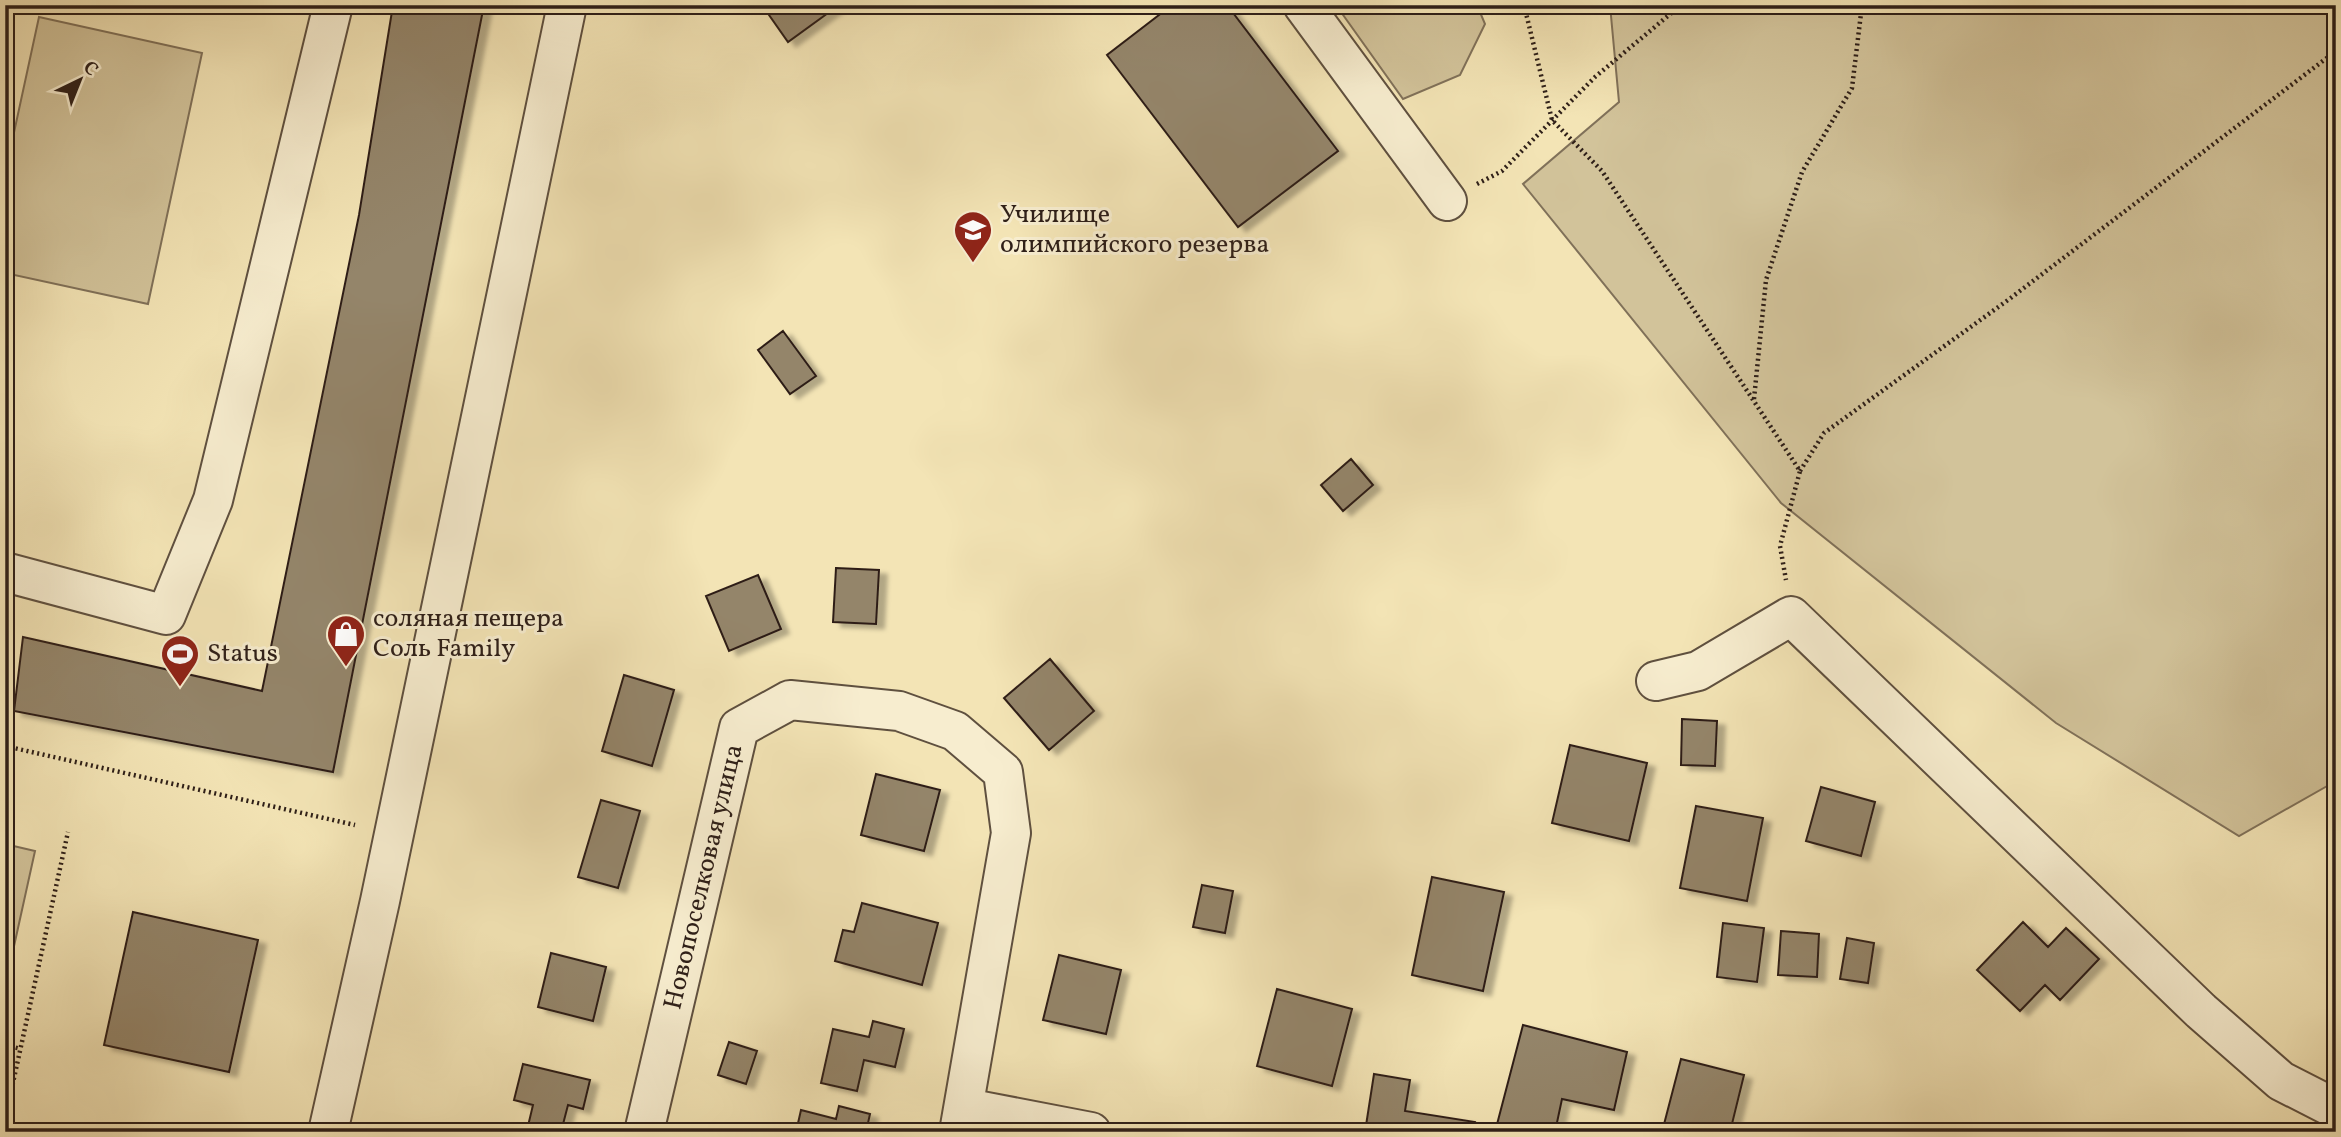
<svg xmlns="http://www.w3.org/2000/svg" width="2341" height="1137" viewBox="0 0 2341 1137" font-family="Vollkorn,serif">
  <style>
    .green { fill: #d2c39a; stroke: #807159; stroke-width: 2 }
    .building { fill: #94856a; stroke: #2e1f18; stroke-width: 2; filter: url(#shadow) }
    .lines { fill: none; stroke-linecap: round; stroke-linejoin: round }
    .minor-casing { stroke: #5f503f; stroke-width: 42 }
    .path { stroke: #2e1f18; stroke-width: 4.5; stroke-dasharray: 2 3.5; stroke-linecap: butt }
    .minor { stroke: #f7edcf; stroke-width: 38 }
    .labels { text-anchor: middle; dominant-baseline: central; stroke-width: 6; stroke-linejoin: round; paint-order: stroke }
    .poi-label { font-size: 26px; fill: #2e1f18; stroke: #f7edcf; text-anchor: start }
    .street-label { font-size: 26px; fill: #2e1f18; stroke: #f7edcf }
  </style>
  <defs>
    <filter id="shadow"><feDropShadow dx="8" dy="4.5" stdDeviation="2" flood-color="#0004"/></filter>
  </defs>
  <rect width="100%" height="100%" fill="#f3e4b5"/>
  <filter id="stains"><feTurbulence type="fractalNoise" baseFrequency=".00286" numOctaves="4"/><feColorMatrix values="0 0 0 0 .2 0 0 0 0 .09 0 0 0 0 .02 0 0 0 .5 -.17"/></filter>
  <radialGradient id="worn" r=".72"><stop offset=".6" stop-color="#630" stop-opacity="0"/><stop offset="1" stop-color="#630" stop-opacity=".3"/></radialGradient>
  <path class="green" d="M1336 5H1477L1485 24 1460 75 1403 99Z
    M1610 5H2336V781L2239 836 2056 723 1781 503 1523 184 1619 102Z
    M39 17 202 53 148 304 5 273V174Z
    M5 844 35 851 5 987Z"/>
  <path class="building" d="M393 5H484L333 772 14 711 23 637 262 691 359 215Z
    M762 5H839L788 42Z
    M1172 5H1227L1338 151 1238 227 1107 55Z
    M783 331 816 376 790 394 758 350Z
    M1351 459 1373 485 1343 511 1321 485Z
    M836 568 879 570 876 624 833 622Z
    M758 575 781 629 729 651 706 596Z
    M1050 659 1094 711 1049 750 1004 698Z
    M624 675 674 690 652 766 602 751Z
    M1682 719 1717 721 1715 766 1681 765Z
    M1570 745 1647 763 1629 841 1552 823Z
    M876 774 940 790 924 851 861 835Z
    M1821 787 1875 802 1861 856 1806 841Z
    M601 800 640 811 618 888 578 877Z
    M1696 806 1763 818 1747 901 1680 888Z
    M1432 877 1504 892 1483 991 1412 975Z
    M1202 885 1233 891 1225 933 1193 927Z
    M862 903 938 923 922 985 835 961 843 930 854 932Z
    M133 912 258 940 229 1072 104 1045Z
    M2023 922 2048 947 2066 928 2099 959 2060 1000 2045 985 2020 1011 1977 970Z
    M1723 923 1764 928 1757 982 1717 977Z
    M1781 931 1819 934 1817 977 1778 975Z
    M1847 938 1874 943 1868 983 1840 979Z
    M551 953 606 967 593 1021 538 1007Z
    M1059 955 1121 970 1106 1034 1043 1020Z
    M1277 989 1352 1009 1332 1086 1257 1066Z
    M873 1021 904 1029 895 1067 864 1060 857 1091 821 1083 833 1029 869 1037Z
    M1523 1025 1627 1052 1614 1110 1562 1099 1555 1132H1495Z
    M729 1042 757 1051 746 1084 718 1075Z
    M1681 1059 1744 1075 1730 1132H1662Z
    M523 1064 590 1080 583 1109 568 1105 561 1132 528 1126 533 1105 514 1100Z
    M1374 1074 1410 1080 1405 1111 1475 1122 1473 1132H1365Z
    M839 1106 870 1114 866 1132H796L801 1110 836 1119Z"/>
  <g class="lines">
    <defs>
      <g id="minor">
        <path d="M1303 5 1447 201"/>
        <path d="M5 572 166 615 213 500 333 5"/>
        <path d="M1656 681 1698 671 1791 616 2201 1011 2281 1081 2336 1109"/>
        <path d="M966 1108 1091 1132"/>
        <path d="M328 1132 380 901 567 5"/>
        <path id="s1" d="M644 1132 739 728 790 700 899 711 955 731 1003 772 1011 833 959 1132"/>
      </g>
    </defs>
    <use href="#minor" class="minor-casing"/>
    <path class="path" d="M1524 5 1552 120 1602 171 1800 471 1780 546 1786 580
      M1477 184 1502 171 1595 77 1681 5
      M1754 399 1766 280 1802 172 1852 88 1862 5
      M1800 471 1824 433 2008 300 2336 51
      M5 746 355 825
      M5 1045 21 1049
      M9 1101 68 832"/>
    <use href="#minor" class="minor"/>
  </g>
  <defs>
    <symbol id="university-pin" viewBox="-11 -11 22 30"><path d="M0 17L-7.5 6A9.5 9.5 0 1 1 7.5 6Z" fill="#8f2418" stroke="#f7edcf"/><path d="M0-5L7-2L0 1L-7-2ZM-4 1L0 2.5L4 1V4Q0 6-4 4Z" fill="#fff"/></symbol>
    <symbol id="shop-pin" viewBox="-11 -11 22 30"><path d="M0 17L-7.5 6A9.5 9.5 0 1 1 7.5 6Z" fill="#8f2418" stroke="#f7edcf"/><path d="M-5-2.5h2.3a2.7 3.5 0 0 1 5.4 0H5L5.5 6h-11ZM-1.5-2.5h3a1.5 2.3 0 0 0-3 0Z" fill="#fff"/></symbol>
    <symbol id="stadium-pin" viewBox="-11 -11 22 30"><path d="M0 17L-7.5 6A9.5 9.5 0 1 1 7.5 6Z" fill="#8f2418" stroke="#f7edcf"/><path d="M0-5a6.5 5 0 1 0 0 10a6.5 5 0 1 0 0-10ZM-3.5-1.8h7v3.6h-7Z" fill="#fff"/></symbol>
  </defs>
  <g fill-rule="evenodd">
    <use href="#university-pin" x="951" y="208" width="44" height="60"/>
    <use href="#shop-pin" x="324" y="612" width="44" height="60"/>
    <use href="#stadium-pin" x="158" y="632" width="44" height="60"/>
  </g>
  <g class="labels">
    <g class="poi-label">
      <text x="1000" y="215">Училище<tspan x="1000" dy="30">олимпийского резерва</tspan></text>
      <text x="373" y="619">соляная пещера<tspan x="373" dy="30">Соль Family</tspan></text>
      <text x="207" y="654">Status</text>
    </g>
    <g class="street-label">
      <text stroke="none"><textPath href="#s1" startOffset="262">Новопоселковая улица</textPath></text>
    </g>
  </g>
  <rect width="2341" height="1137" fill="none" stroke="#f3e4b5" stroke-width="28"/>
  <rect x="7" y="7" width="2327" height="1123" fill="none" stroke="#2e1f18" stroke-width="3.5"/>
  <rect x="14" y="14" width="2313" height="1109" fill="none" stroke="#2e1f18" stroke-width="2"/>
  <g transform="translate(80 80) rotate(43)" stroke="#f7edcf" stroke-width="5" paint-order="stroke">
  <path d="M0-5L12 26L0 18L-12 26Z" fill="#2e1f18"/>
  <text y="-10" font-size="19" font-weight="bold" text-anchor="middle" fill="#2e1f18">С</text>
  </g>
  <rect width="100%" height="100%" filter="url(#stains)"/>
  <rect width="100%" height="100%" fill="url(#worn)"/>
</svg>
